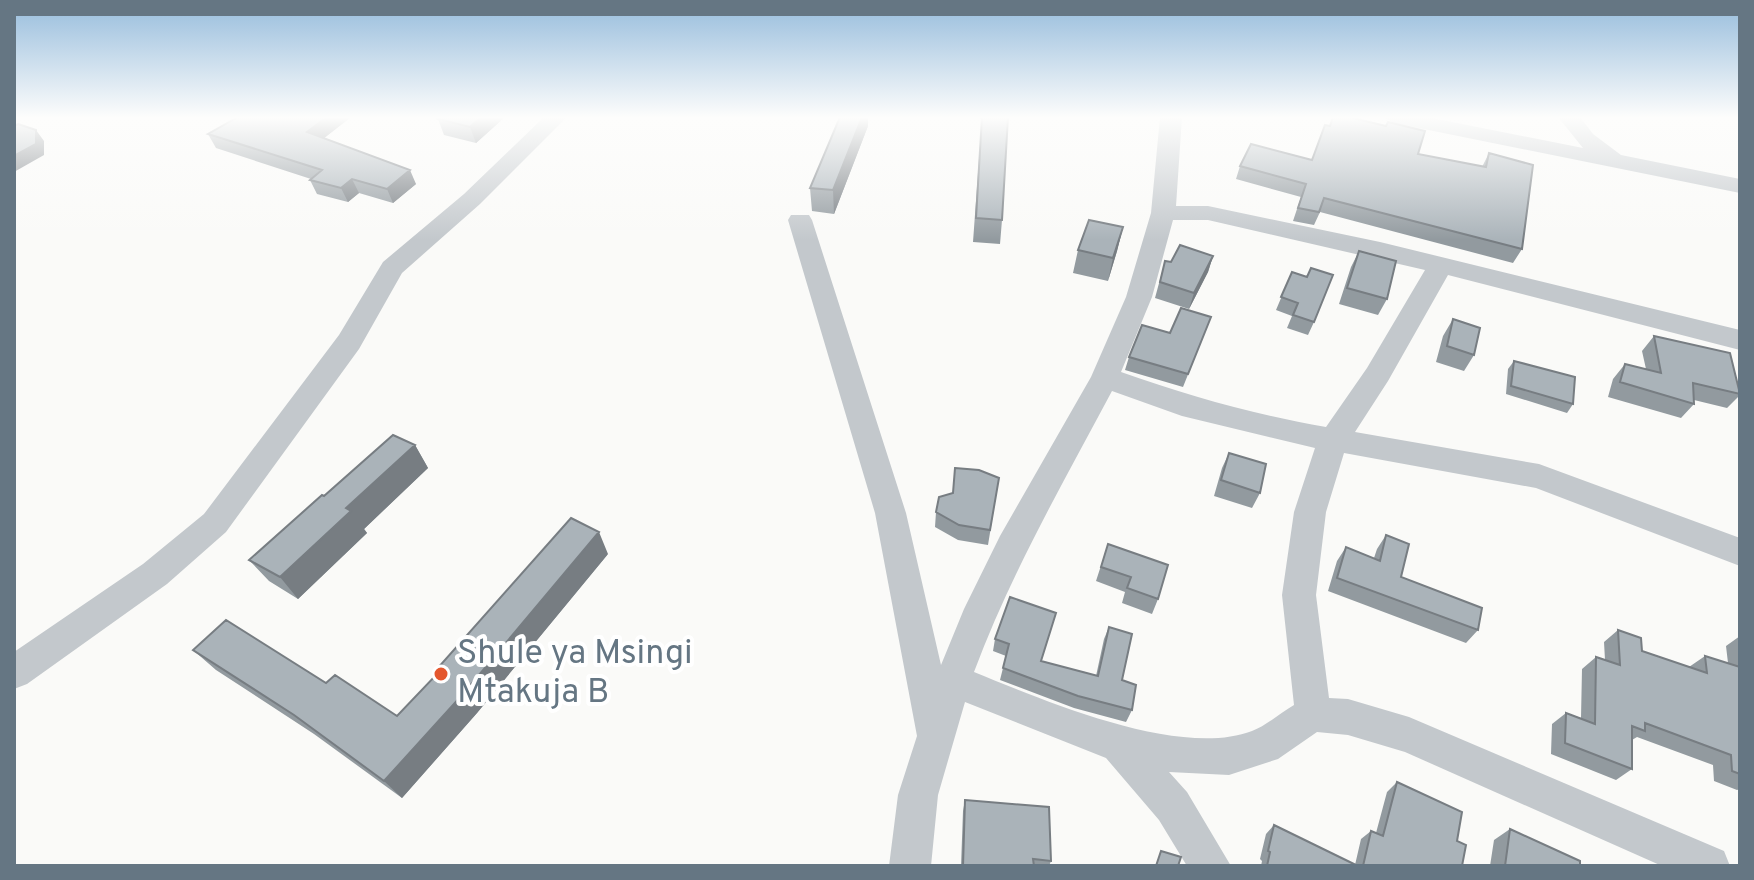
<svg xmlns="http://www.w3.org/2000/svg" width="1754" height="880" viewBox="0 0 1754 880" font-family="Overpass,sans-serif">
  <style>
    .lines { fill: none; stroke-linecap: round; stroke-linejoin: round }
    .minor { fill: #c3c8cc; fill-rule: evenodd }
    .wall { fill: #929a9f }
    .shaded-wall { fill: #777d82 }
    .building { fill: #aab3b9; stroke: #777d82; stroke-width: 2 }
    .poi-dot { fill: #e4572e; stroke: #fff; stroke-width: 3 }
    .labels { text-anchor: middle; dominant-baseline: central; stroke-width: 8; stroke-linejoin: round; paint-order: stroke }
    .near-poi-label { font-size: 34px; fill: #657683; stroke: #fff; text-anchor: start }
  </style>
  <rect width="100%" height="100%" fill="#fafaf8"/>
  <g class="lines">
    <path class="minor" d="M544 117H567L480 204 402 273 359 349 226 532 167 584 27 684 14 689V652L143 564 204 514 339 335 383 262 464 194Z
      M1160 117H1182L1176 206H1208L1380 242 1740 330V350L1448 275 1388 381 1355 432 1539 464 1740 538V566L1536 488 1344 453 1326 512 1316 595 1329 698 1348 699 1409 717 1724 851 1730 866H1662L1405 752 1348 735 1317 732 1278 759 1229 775 1169 772 1187 792 1231 866H1187L1159 820 1106 758 965 702 938 795 931 866H889L898 795 917 736 875 513 788 220 791 215H809L812 220 906 513 941 665 964 609 1000 536 1091 377 1126 297 1151 213ZM1173 220H1208L1425 270 1367 368 1326 427C1256 415 1189 396 1121 372L1152 297ZM1112 391 1182 416 1315 448 1294 512 1282 595 1294 705C1280 713 1266 726 1252 731 1179 759 1043 700 974 672 1011 573 1063 483 1112 391Z
      M1383 117H1427L1583 148 1558 117H1580L1593 134 1621 155 1740 179V193L1394 123Z"/>
  </g>
  <path class="wall" d="M351 117 324 138 416 184 393 203 359 193 348 202 317 194 310 180 311 179 216 148 208 134Z
    M440 117H505L476 143 444 135 438 119Z
    M982 117H1008L1002 220 1000 244 973 242Z
    M868 126 834 214 812 211 810 188Z
    M1489 153 1522 249 1513 263 1320 212 1314 225 1293 221 1301 197 1236 179 1240 166 1311 160 1418 154 1482 167Z
    M1123 227 1117 251 1108 281 1073 273 1078 250Z
    M1359 251 1387 299 1378 315 1339 304 1351 267Z
    M1213 256 1208 272 1189 309 1155 298 1165 261 1171 262Z
    M1292 272 1314 322 1308 335 1287 328 1292 316 1276 310Z
    M1211 317 1183 387 1125 370 1129 357 1170 333Z
    M1453 319 1474 355 1464 371 1436 362 1443 336Z
    M1654 336 1740 390V395L1727 408 1694 400V404L1681 418 1608 397 1613 379 1625 364 1646 369 1642 351Z
    M1514 361 1573 404 1567 413 1506 394 1508 369Z
    M415 445 428 468 364 529 367 533 298 599 269 581 249 560 324 496Z
    M1229 453 1260 493 1252 508 1214 496 1222 468Z
    M999 478 988 545 958 540 935 527 936 512Z
    M1386 535 1401 577 1478 630 1466 643 1328 591 1337 561 1346 547 1374 558 1377 549Z
    M1108 544 1158 599 1152 614 1122 603 1125 592 1096 581Z
    M608 554 477 713 402 798 314 734 216 670 193 650 326 683 397 716 438 673 436 670Z
    M1010 597 1041 661 1096 676 1104 639 1109 627 1122 680 1132 710 1126 722 1074 708 1000 680 1006 656 993 651 995 639Z
    M1618 630 1642 651 1689 667 1705 656 1728 663 1726 646 1740 636V789L1737 790 1714 781 1713 765 1637 737 1632 740V769L1616 780 1551 754 1552 724 1566 713 1581 718 1582 669 1596 657 1605 660 1604 642Z
    M1397 782 1457 841 1462 866H1261L1262 861 1260 859 1266 834 1274 825 1355 865 1361 839 1371 831 1376 833 1387 792Z
    M965 800 1051 861 1049 866H961L963 811Z
    M1510 829 1580 866H1490L1494 840Z"/>
  <path class="shaded-wall" d="M327 117H351L314 146 307 132Z
    M481 117H505L476 143 470 127Z
    M862 117H868V126L834 214 833 190Z
    M36 130 44 141V155L14 172V156Z
    M410 170 416 184 393 203 387 189Z
    M352 179 359 193 348 202 341 188Z
    M1123 227 1117 251 1108 281 1113 258Z
    M1213 256 1208 272 1189 309 1194 293Z
    M415 445 428 468 364 529 367 533 298 599 280 577 346 508Z
    M599 532 608 554 477 713 402 798 384 781Z"/>
  <path class="building" d="M238 117H327L307 132 410 170 387 189 352 179 341 188 310 180 322 170 208 134Z
    M440 117H481L470 127 438 119Z
    M840 117H862L833 190 810 188Z
    M982 117H1008L1002 220 976 218Z
    M1333 117H1349L1386 126 1388 122 1425 131 1418 154 1486 167 1489 153 1533 165 1522 249 1324 198 1319 212 1298 208 1306 184 1240 166 1251 144 1312 160 1325 125 1330 126Z
    M18 124 36 130V144L14 156V126Z
    M1089 220 1123 227 1113 258 1078 250Z
    M1180 245 1213 256 1194 293 1160 282 1165 261 1171 262Z
    M1359 251 1396 261 1387 299 1347 288Z
    M1311 268 1333 275 1314 322 1293 315 1298 303 1281 297 1292 272 1307 277Z
    M1181 308 1211 317 1188 374 1129 357 1142 325 1170 333Z
    M1453 319 1480 328 1474 355 1447 346Z
    M1654 336 1730 353 1740 394 1693 383 1694 404 1620 382 1625 364 1661 373Z
    M1514 361 1575 377 1573 404 1511 386Z
    M393 435 415 445 346 508 351 511 280 577 249 560 322 495 324 496Z
    M1229 453 1266 464 1260 493 1221 480Z
    M955 468 979 470 999 478 990 530 959 525 936 512 939 497 953 493Z
    M571 518 599 532 463 694 384 781 294 715 193 650 226 620 326 683 335 675 397 716 439 672 436 670Z
    M1386 535 1409 544 1401 577 1482 608 1478 630 1337 578 1346 547 1380 561Z
    M1108 544 1168 565 1158 599 1127 588 1131 577 1101 567Z
    M1010 597 1056 613 1041 661 1098 676 1109 627 1132 634 1122 680 1136 685 1132 710 1078 696 1003 668 1009 644 995 639Z
    M1618 630 1641 638 1642 651 1707 673 1705 656 1740 667V774L1732 771 1731 755 1645 723V731L1632 726V769L1565 743 1566 713 1595 724 1596 657 1620 665Z
    M1397 782 1462 812 1457 841 1466 845 1462 866H1363L1371 831 1383 836Z
    M965 800 1049 807 1051 861 1033 859 1034 866H963Z
    M1274 825 1358 866H1267L1270 852 1268 851Z
    M1510 829 1580 861V866H1505Z
    M1161 851 1181 857 1178 866H1156Z"/>
  <linearGradient id="sky" x2="0" y2="1"><stop stop-color="#96bcdc"/><stop offset="0.49" stop-color="#fdfdfc"/><stop offset="1" stop-color="#fdfdfc" stop-opacity="0"/></linearGradient>
  <rect width="1754" height="240" fill="url(#sky)"/>
  <circle class="poi-dot" cx="441" cy="674" r="8"/>
  <g class="labels">
    <g class="near-poi-label">
      <text x="457" y="654">Shule ya Msingi<tspan x="457" dy="39">Mtakuja B</tspan></text>
    </g>
  </g>
  <rect width="1754" height="880" fill="none" stroke="#657683" stroke-width="32"/>
</svg>
